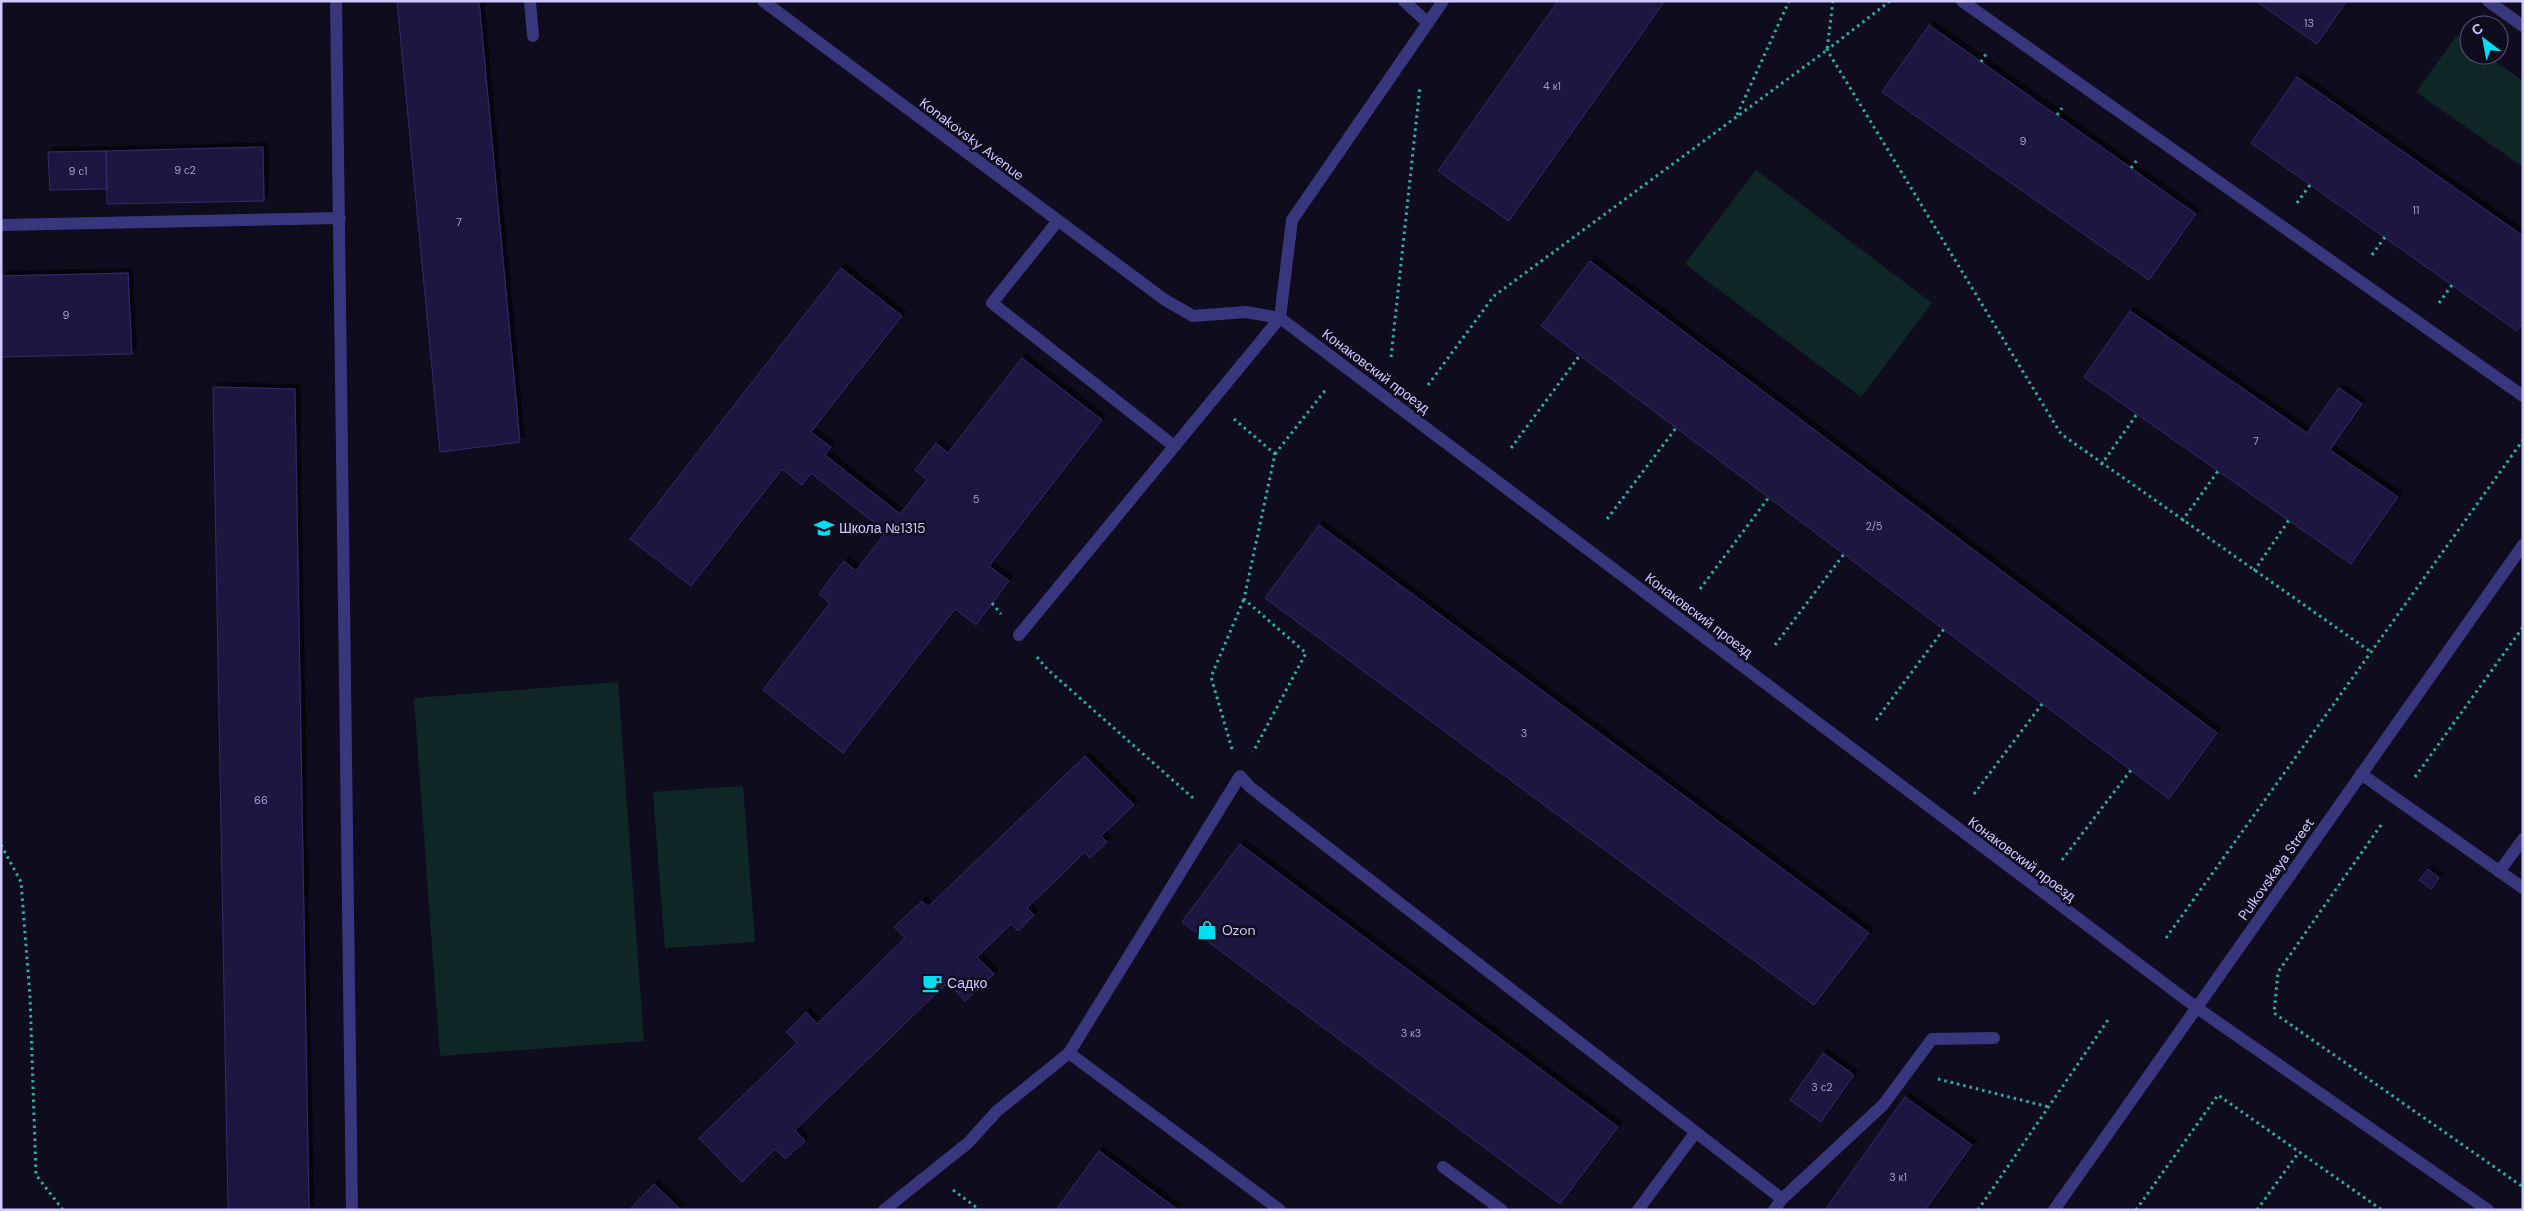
<svg xmlns="http://www.w3.org/2000/svg" width="2524" height="1211" viewBox="0 0 2524 1211" font-family="'DM Sans',sans-serif">
  <style>
    .green { fill: #0f2827 }
    .building { fill: #1f183f; stroke: #362a6b; filter: url(#shadow) }
    .lines { fill: none; stroke-linecap: round; stroke-linejoin: round }
    .path { stroke: #2cafa6; stroke-width: 3; stroke-dasharray: 2.5 4; stroke-linecap: butt }
    .service { stroke: #38367d; stroke-width: 12 }
    .minor { stroke: #38367d; stroke-width: 12 }
    .labels { text-anchor: middle; dominant-baseline: central; stroke-width: 5; stroke-linejoin: round; paint-order: stroke }
    .number-label { font-size: 11px; fill: #a39dcf }
    .street-label { font-size: 14px; fill: #cfc9ff; stroke: #0f0c1e }
    .poi-label { font-size: 14px; fill: #cfc9ff; stroke: #0f0c1e; text-anchor: start }
  </style>
  <defs>
    <filter id="shadow"><feDropShadow dx="4.5" dy="-4.5" stdDeviation="0" flood-color="#0009"/></filter>
  </defs>
  <rect width="100%" height="100%" fill="#0f0c1e"/>
  <path class="green" d="M2457 35 2469 43V55H2486L2523 81V167L2416 92Z
    M1756 170 1932 303 1861 397 1685 264Z
    M618 682 644 1041 440 1056 414 698Z
    M743 786 755 942 665 948 653 792Z"/>
  <path class="building" d="M397 1H479L520 442 440 452Z
    M1558 1H1665L1509 221 1438 171Z
    M2256 1H2347L2317 44Z
    M1929 25 2196 214 2149 280 1882 92Z
    M2297 77 2523 236V323L2517 331 2251 143Z
    M263 147 264 201 107 204 106 151Z
    M106 151 107 189 50 190 48 152Z
    M1590 261 2217 733 2169 799 1541 326Z
    M841 268 902 316 811 432 831 447 825 455 900 514 927 480 915 470 936 443 948 453 1022 358 1102 420 989 566 1009 581 976 625 955 609 843 753 763 690 830 603 819 594 844 561 856 571 886 532 811 473 802 485 782 469 691 586 630 539Z
    M128 273 132 354 1 357V276Z
    M2130 311 2307 433 2339 388 2362 404 2330 450 2398 497 2351 564 2084 377Z
    M213 387 295 389 309 1210H228Z
    M1319 525 1869 933 1814 1005 1265 598Z
    M1085 756 1134 805 1101 836 1107 842 1090 858 1085 852 1027 908 1034 915 1018 931 1011 924 977 957 994 974 965 1001 948 982 795 1130 805 1141 785 1159 775 1149 742 1182 699 1138 797 1043 786 1032 806 1012 817 1024 905 938 894 927 922 901 928 907Z
    M1240 844 1618 1127 1560 1204 1182 922Z
    M2428 869 2439 878 2431 889 2419 880Z
    M1823 1053 1854 1075 1821 1122 1790 1100Z
    M1905 1097 1972 1145 1925 1210H1825Z
    M1099 1151 1143 1184 1178 1210H1056Z
    M654 1184 681 1210H629Z"/>
  <g class="lines">
    <path class="path" d="M1890 1 1827 50 2061 434 2371 652
      M1981 62 1986 54
      M1737 115 1789 1
      M2057 115 2062 108
      M2131 168 2137 160
      M2297 203 2310 185
      M2372 255 2385 237
      M2439 303 2452 285
      M1391 357 1420 86
      M1428 385 1494 296 1827 50 1833 1
      M1234 419 1275 454 1244 599 1306 653 1253 752
      M1511 448 1580 355
      M1275 454 1327 388
      M2101 465 2137 414
      M1607 519 1676 428
      M2182 521 2218 471
      M2254 571 2289 520
      M1700 589 1769 497
      M992 603 1001 614
      M1775 645 1844 554
      M1037 657 1047 669 1193 798
      M1876 720 1944 629
      M1232 749 1211 677 1244 599
      M2415 777 2523 627
      M1974 794 2042 704
      M2381 825 2278 972 2274 1013 2523 1187
      M1 845 21 882 30 997 36 1175 63 1210
      M2062 860 2131 770
      M2166 938 2523 440
      M1938 1079 2049 1107
      M953 1190 980 1210
      M1978 1210 2110 1017
      M2136 1210 2218 1095 2382 1210
      M2257 1210 2299 1152"/>
    <path class="service" d="M336 1 352 1210
      M530 1 533 36
      M1404 1 1427 22
      M1962 1 2523 396
      M2488 1 2523 26
      M1057 222 992 303 1174 446
      M1 225 340 218
      M1019 635 1280 318 1292 220 1443 1
      M2361 774 2523 888
      M2499 872 2523 839
      M2197 1008 2488 1210
      M1069 1053 1280 1210
      M1443 1167 1502 1210
      M1782 1199 1883 1105 1932 1039 1994 1038
      M884 1210 968 1143 997 1111 1069 1053 1240 776 1250 787 1782 1199 1774 1210
      M1638 1210 1695 1133"/>
    <path class="minor" d="M763 1 1165 300 1193 316 1246 312 1280 318 2197 1008
      M2054 1210 2523 545"/>
  </g>
  <defs>
    <symbol id="school-bare" viewBox="-9 -9 18 18"><path d="M0-5L7-2L0 1L-7-2ZM-4 1L0 2.5L4 1V4Q0 6-4 4Z" fill="#00def4" stroke="#0f0c1e" stroke-width="2.5" paint-order="stroke"/></symbol>
    <symbol id="shop-bare" viewBox="-9 -9 18 18"><path d="M-5-2.5h2.3a2.7 3.5 0 0 1 5.4 0H5L5.5 6h-11ZM-1.5-2.5h3a1.5 2.3 0 0 0-3 0Z" fill="#00def4" stroke="#0f0c1e" stroke-width="2.5" paint-order="stroke"/></symbol>
    <symbol id="cafe-bare" viewBox="-9 -9 18 18"><path d="M-5.5-4.5H6V0H3Q3 3.5 0 3.5H-2.5Q-5.5 3.5-5.5 0ZM3-3.2v2h1.7v-2ZM-6 4.5H4V6H-6Z" fill="#00def4" stroke="#0f0c1e" stroke-width="2.5" paint-order="stroke"/></symbol>
  </defs>
  <g fill-rule="evenodd">
    <use href="#school-bare" x="810" y="514" width="28" height="28"/>
    <use href="#shop-bare" x="1193" y="916" width="28" height="28"/>
    <use href="#cafe-bare" x="918" y="969" width="28" height="28"/>
  </g>
  <g class="labels">
    <g class="number-label">
      <text x="2309" y="23">13</text>
      <text x="1552" y="86">4 к1</text>
      <text x="2023" y="141">9</text>
      <text x="185" y="170">9 с2</text>
      <text x="78" y="171">9 с1</text>
      <text x="2416" y="210">11</text>
      <text x="459" y="222">7</text>
      <text x="66" y="315">9</text>
      <text x="2256" y="441">7</text>
      <text x="976" y="499">5</text>
      <text x="1874" y="526">2/5</text>
      <text x="1524" y="733">3</text>
      <text x="261" y="800">66</text>
      <text x="1411" y="1033">3 к3</text>
      <text x="1822" y="1087">3 с2</text>
      <text x="1898" y="1177">3 к1</text>
    </g>
    <g class="street-label">
      <text transform="translate(972 139) rotate(37)">Konakovsky Avenue</text>
      <text transform="translate(1376 371) rotate(37)">Конаковский проезд</text>
      <text transform="translate(1699 615) rotate(37)">Конаковский проезд</text>
      <text transform="translate(2022 859) rotate(37)">Конаковский проезд</text>
      <text transform="translate(2276 869) rotate(-55)">Pulkovskaya Street</text>
    </g>
    <g class="poi-label">
      <text x="839" y="528">Школа №1315</text>
      <text x="1222" y="930">Ozon</text>
      <text x="947" y="983">Садко</text>
    </g>
  </g>
  <rect width="2524" height="1211" fill="none" stroke="#cfc9ff" stroke-width="5"/>
  <g transform="translate(2484 40) rotate(328)"><circle r="24" fill="#0f0c1e" stroke="#5c5878"/>
  <path d="M0-4L9 19L0 12L-9 19Z" fill="#00def4"/>
  <text y="-8" font-size="14" font-weight="bold" text-anchor="middle" fill="#cfc9ff">С</text>
  </g>
</svg>
